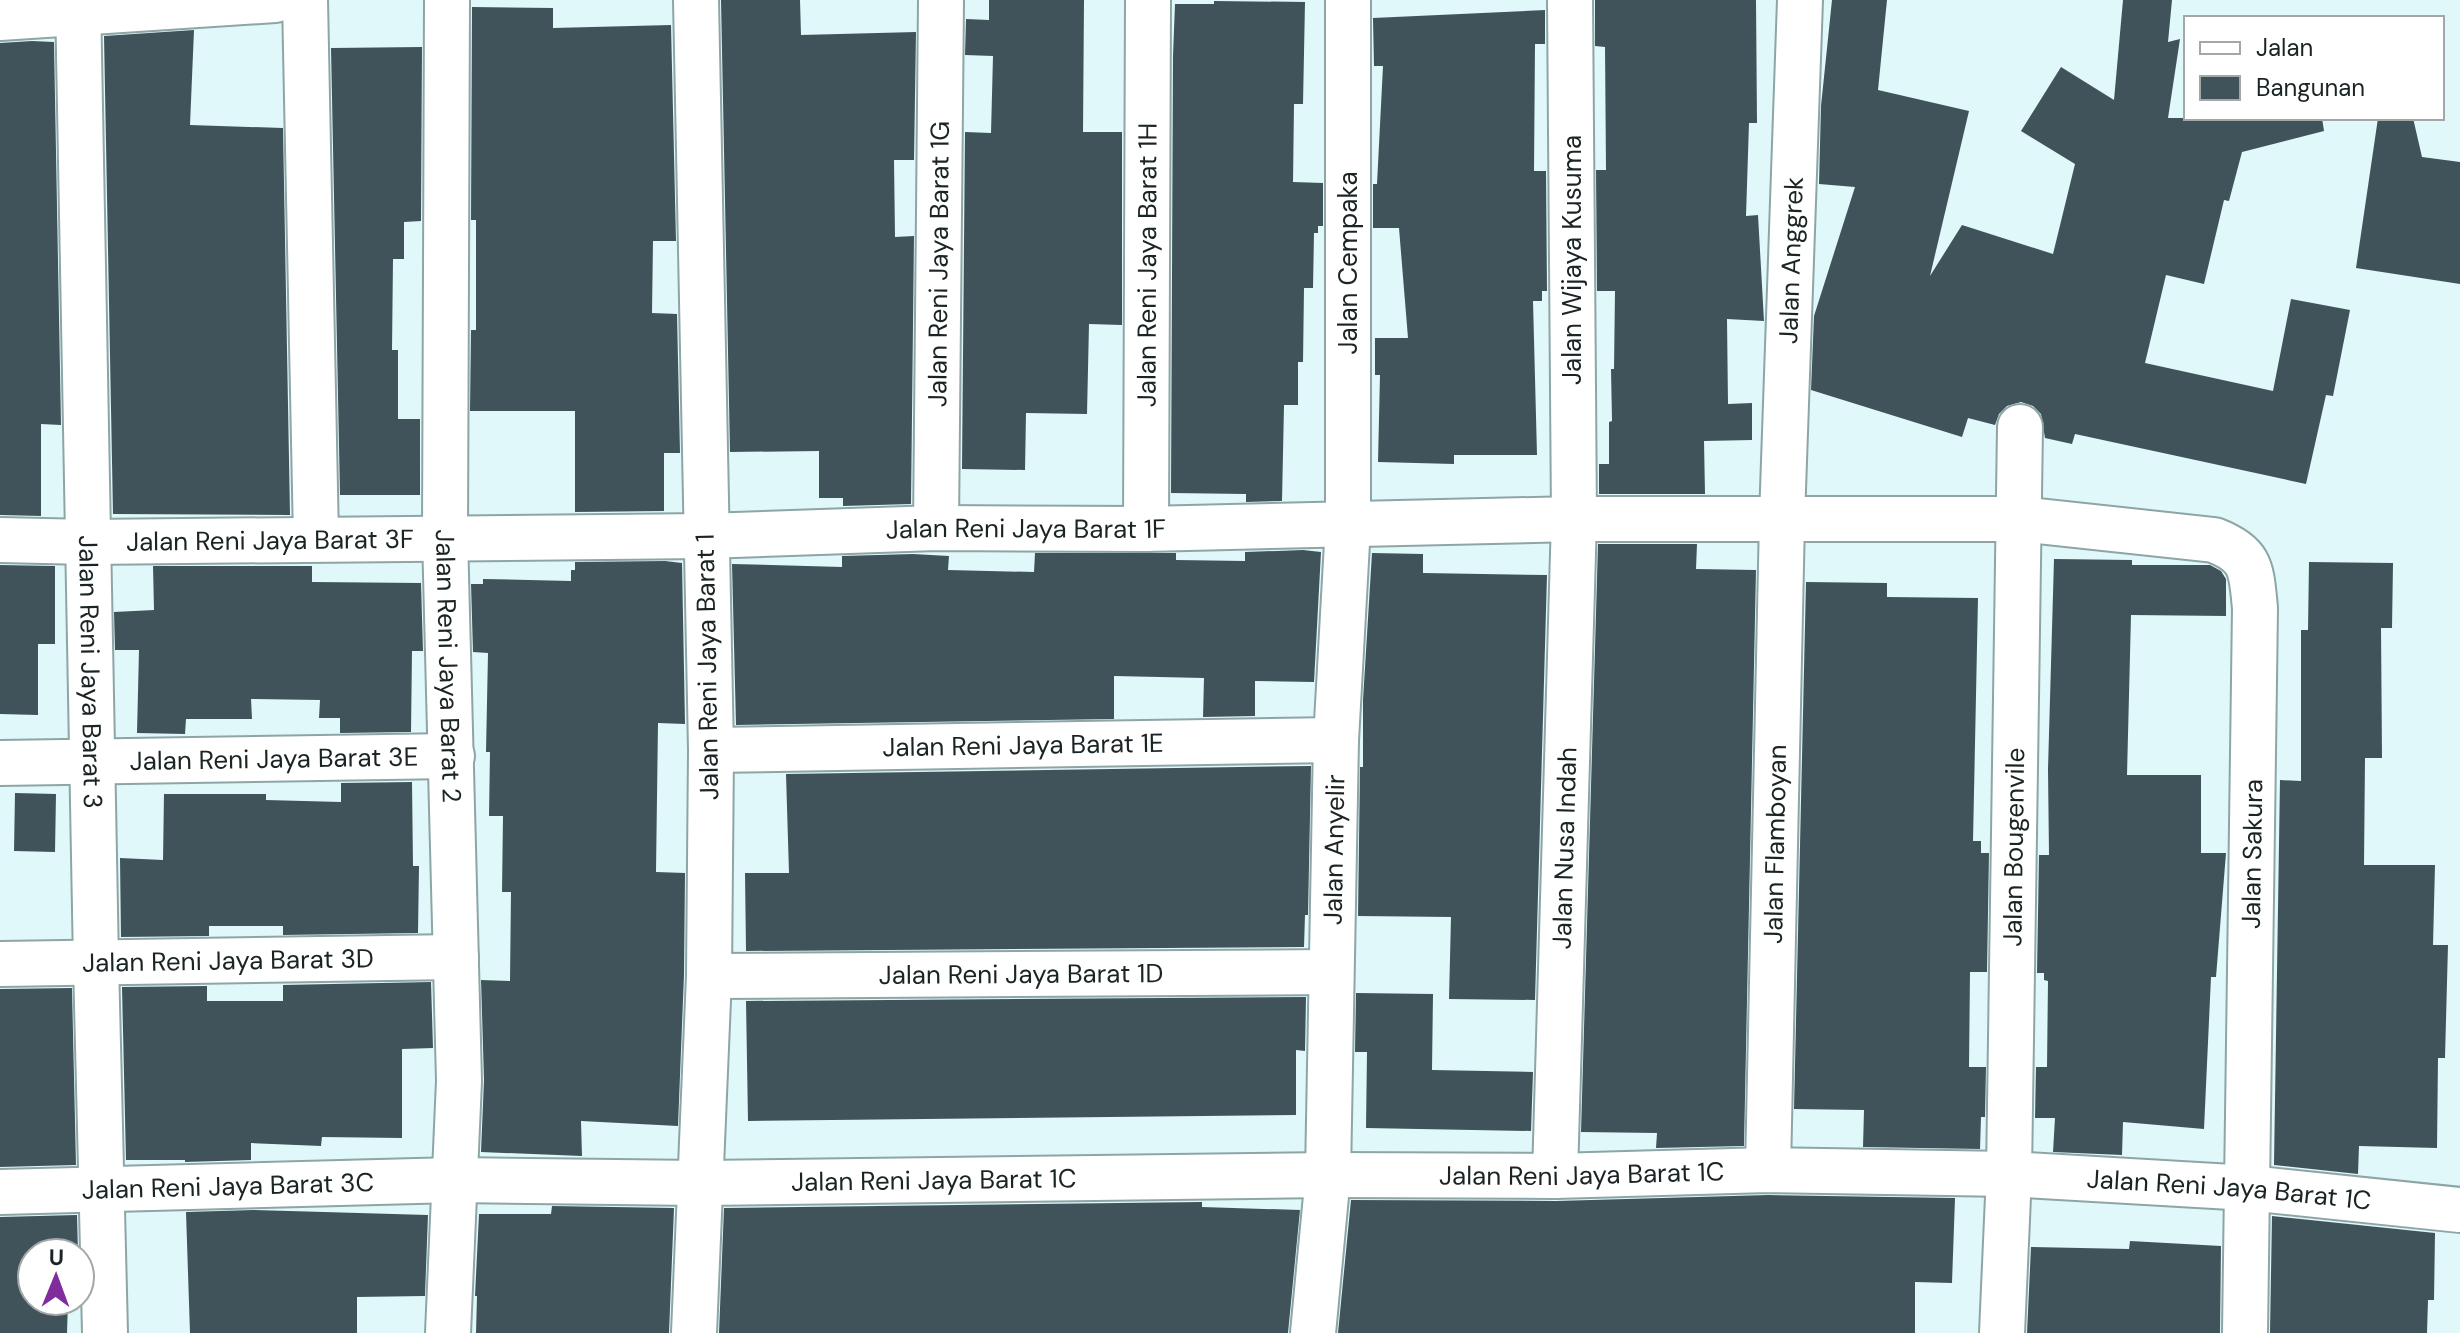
<svg xmlns="http://www.w3.org/2000/svg" width="2460" height="1333" viewBox="0 0 2460 1333" font-family="'DM Sans',sans-serif">
  <style>
    .building { fill: #40535a }
    .lines { fill: none; stroke-linecap: round; stroke-linejoin: round }
    .minor-casing { stroke: #8ea5a6; stroke-width: 48 }
    .minor { stroke: #fff; stroke-width: 44 }
    .labels { text-anchor: middle; dominant-baseline: central; stroke-width: 8; stroke-linejoin: round; paint-order: stroke }
    .street-label { font-size: 26px; fill: #1b2424; stroke: #fff }
  </style>
  <rect width="100%" height="100%" fill="#e0f8f9"/>
  <path class="building" d="M721 0H800L801 35 916 32 914 160H894L895 237 914 236 911 504 843 506V498H819V451L730 452Z
    M989 0H1084L1083 132H1122V325L1089 324 1087 414 1026 413 1025 470 962 469 965 132 991 133 993 56 965 55 966 19 989 20Z
    M1595 0H1756L1757 123H1749L1746 216 1758 215 1764 321 1727 319 1728 404 1752 403V440L1704 441 1705 494H1599V464H1609V422L1612 421 1611 369H1614L1615 291H1597L1596 170H1606L1605 47 1595 46Z
    M1832 0H1887L1878 90 1969 111 1930 276 1962 225 2053 254 2075 164 2021 131 2061 67 2114 100 2123 0H2172L2168 42 2180 39 2168 118H2322L2324 131 2242 152 2229 201 2224 200 2204 284 2166 275 2145 363 2273 391 2291 299 2350 310 2333 396 2326 395 2306 484 2075 434 2072 444 2045 438 2041 414 2033 406 2021 402 2007 406 1999 414 1995 425 1968 418 1962 437 1811 390 1814 316 1855 187 1819 184 1821 106Z
    M1214 1 1305 2 1303 104H1294L1293 182 1323 183V226H1318V233H1314L1313 288H1304L1303 362H1298V405H1284L1282 501 1246 502V494L1171 493 1173 56 1175 4H1214Z
    M472 7 553 8V28L671 25 676 241H653L652 313 677 314 680 453H664V511L575 512V411H470L471 330H476V220H471Z
    M1545 10V44H1535L1534 171H1546L1547 291H1542V301H1533L1537 455H1454V464L1378 462 1380 375H1375V338H1408L1399 228H1373V184H1377L1383 66H1374L1373 18Z
    M194 30 190 125 283 128 290 515 113 514 104 36Z
    M32 41 54 42 61 425 41 424V516L0 515V43Z
    M422 47 421 221 404 222V259H393L392 350H398V419H420V495H340L331 48Z
    M2378 118H2413L2422 157 2460 162V284L2356 268Z
    M1598 544H1697L1696 569 1756 570 1744 1146 1656 1148 1657 1133 1581 1132Z
    M1303 550 1321 552 1314 682 1255 681V716L1203 717 1204 678 1114 676V719L736 725 732 564 842 567V556L913 554 949 556 948 570 1034 572 1035 553H1176V560L1245 561V552Z
    M1372 553 1423 554V573L1547 575 1535 1000 1449 999 1451 917 1358 916 1360 767H1363V700Z
    M2054 559 2132 560V565H2210L2221 571 2226 579V616L2131 615 2127 775H2201V853H2226L2216 977H2211L2204 1129 2123 1122 2122 1155 2053 1152 2055 1118H2035L2036 1067H2047L2048 981 2044 980V973H2037L2039 855H2049L2048 769Z
    M665 561 682 563 685 724 658 723 656 872 685 873 684 975 678 1126 581 1121 582 1156 481 1152 484 1080 481 980 510 981 511 892H502L503 816H489L490 752H486L488 653 473 652 471 584H483V579L571 581V570H575V562Z
    M2309 562 2393 563 2392 628H2381L2382 758H2365L2364 865H2435L2433 945H2448L2445 1058H2438L2437 1148 2359 1146 2358 1174 2274 1165 2280 780 2301 781V630H2308Z
    M0 565 55 566V644H38V715L0 714Z
    M153 566H312V582L421 583 423 651H412L411 732 340 733V718H319L320 700 251 699 252 719H186L185 734 137 733 139 650H115L114 612 154 610Z
    M1806 582 1887 583V597L1978 598 1973 841H1981V853H1989L1987 972H1970L1969 1067H1986L1985 1117H1981L1980 1149 1863 1147 1864 1110 1794 1109Z
    M1311 766 1308 915H1305L1304 947 746 951 745 873H789L786 774Z
    M412 782 413 866H419L418 933 283 935V926H209V936L121 937 120 858 163 860 164 794H266V800L341 802V783Z
    M15 793 56 794 55 852 14 851Z
    M431 982 433 1048 402 1049V1138L322 1137 321 1146 251 1143V1160L185 1162V1160H126L122 987 207 986V1001H283V985Z
    M72 988 76 1165 0 1167V989Z
    M1356 993 1433 994 1432 1070 1533 1072 1531 1131 1366 1128 1367 1052H1355Z
    M1306 997 1305 1051 1296 1050V1115L748 1121 746 1001Z
    M1768 1195 1955 1198 1952 1283 1915 1282V1333H1338L1351 1200 1556 1201Z
    M1202 1202V1207L1300 1210 1288 1333H719L724 1208Z
    M552 1206 674 1208 669 1333H476L477 1296H475L479 1214H551Z
    M253 1210 428 1215 425 1296 357 1297V1333H190L186 1212Z
    M77 1215 78 1253H32V1301H68L67 1333H0V1217Z
    M2272 1216 2435 1233 2434 1300H2428L2427 1333H2270Z
    M2130 1241 2221 1246 2220 1333H2027L2031 1247 2129 1249Z"/>
  <g class="lines">
    <defs>
      <g id="minor">
        <path id="s1" d="M78 0 96 963 105 1333"/>
        <path d="M305 0 316 539"/>
        <path id="s2" d="M447 0 445 536 459 1081 448 1333"/>
        <path d="M0 18 275 0"/>
        <path id="s3" d="M936 528 941 0"/>
        <path id="s4" d="M1146 529 1148 0"/>
        <path id="s5" d="M0 540 88 542 705 536 936 528 1146 529 1574 519H2019L2214 540C2253 555 2251 570 2255 608L2245 1333"/>
        <path id="s6" d="M711 750 1336 740"/>
        <path id="s7" d="M0 763 452 756"/>
        <path id="s8" d="M0 964 456 957"/>
        <path id="s9" d="M709 976 1331 972"/>
        <path id="s10" d="M1768 1170 1782 519 1800 0"/>
        <path id="s11" d="M1555 1176 1574 519 1570 0"/>
        <path id="s12" d="M0 1192 455 1180 701 1183 1328 1175 1555 1176 1768 1170 2009 1174 2249 1188 2460 1210"/>
        <path d="M694 1333 709 976 711 750 696 0"/>
        <path id="s13" d="M1313 1333 1328 1175 1336 740 1348 525V0"/>
        <path id="s14" d="M2002 1333 2009 1174 2020 427"/>
      </g>
    </defs>
    <use href="#minor" class="minor-casing"/>
    <use href="#minor" class="minor"/>
  </g>
  <g class="labels">
    <g class="street-label">
      <text transform="translate(1572 260) rotate(-90)">Jalan Wijaya Kusuma</text>
      <text stroke="none"><textPath href="#s10" startOffset="910">Jalan Anggrek</textPath></text>
      <text transform="translate(1348 263) rotate(-90)">Jalan Cempaka</text>
      <text stroke="none"><textPath href="#s3" startOffset="264">Jalan Reni Jaya Barat 1G</textPath></text>
      <text stroke="none"><textPath href="#s4" startOffset="264">Jalan Reni Jaya Barat 1H</textPath></text>
      <text stroke="none"><textPath href="#s5" startOffset="1026">Jalan Reni Jaya Barat 1F</textPath></text>
      <text stroke="none"><textPath href="#s5" startOffset="270">Jalan Reni Jaya Barat 3F</textPath></text>
      <text stroke="none"><textPath href="#s2" startOffset="666">Jalan Reni Jaya Barat 2</textPath></text>
      <text transform="translate(707 667) rotate(-91)">Jalan Reni Jaya Barat 1</text>
      <text stroke="none"><textPath href="#s1" startOffset="672">Jalan Reni Jaya Barat 3</textPath></text>
      <text stroke="none"><textPath href="#s6" startOffset="312">Jalan Reni Jaya Barat 1E</textPath></text>
      <text stroke="none"><textPath href="#s7" startOffset="274">Jalan Reni Jaya Barat 3E</textPath></text>
      <text stroke="none"><textPath href="#s10" startOffset="326">Jalan Flamboyan</textPath></text>
      <text stroke="none"><textPath href="#s14" startOffset="486">Jalan Bougenvile</textPath></text>
      <text stroke="none"><textPath href="#s11" startOffset="328">Jalan Nusa Indah</textPath></text>
      <text stroke="none"><textPath href="#s13" startOffset="484">Jalan Anyelir</textPath></text>
      <text transform="translate(2252 854) rotate(-89)">Jalan Sakura</text>
      <text stroke="none"><textPath href="#s8" startOffset="228">Jalan Reni Jaya Barat 3D</textPath></text>
      <text stroke="none"><textPath href="#s9" startOffset="312">Jalan Reni Jaya Barat 1D</textPath></text>
      <text stroke="none"><textPath href="#s12" startOffset="1582">Jalan Reni Jaya Barat 1C</textPath></text>
      <text stroke="none"><textPath href="#s12" startOffset="934">Jalan Reni Jaya Barat 1C</textPath></text>
      <text stroke="none"><textPath href="#s12" startOffset="228">Jalan Reni Jaya Barat 3C</textPath></text>
      <text stroke="none"><textPath href="#s12" startOffset="2230">Jalan Reni Jaya Barat 1C</textPath></text>
    </g>
  </g>
  <rect x="2184" y="16" width="260" height="104" fill="#ffffff" stroke="#a4a7a7" stroke-width="2"/>
  <rect x="2200" y="42" width="40" height="12" fill="#ffffff" stroke="#a4a7a7" stroke-width="2"/>
  <text x="2256" y="56" font-size="24" fill="#1b2424">Jalan</text>
  <rect x="2200" y="76" width="40" height="24" fill="#40535a" stroke="#a4a7a7" stroke-width="2"/>
  <text x="2256" y="96" font-size="24" fill="#1b2424">Bangunan</text>
  <g transform="translate(56 1277) rotate(1)"><circle r="38" fill="#ffffff" stroke="#a4a7a7" stroke-width="2"/>
  <path d="M0-6L14 30L0 20L-14 30Z" fill="#802c9b"/>
  <text y="-12" font-size="22" font-weight="bold" text-anchor="middle" fill="#1b2424">U</text>
  </g>
</svg>
